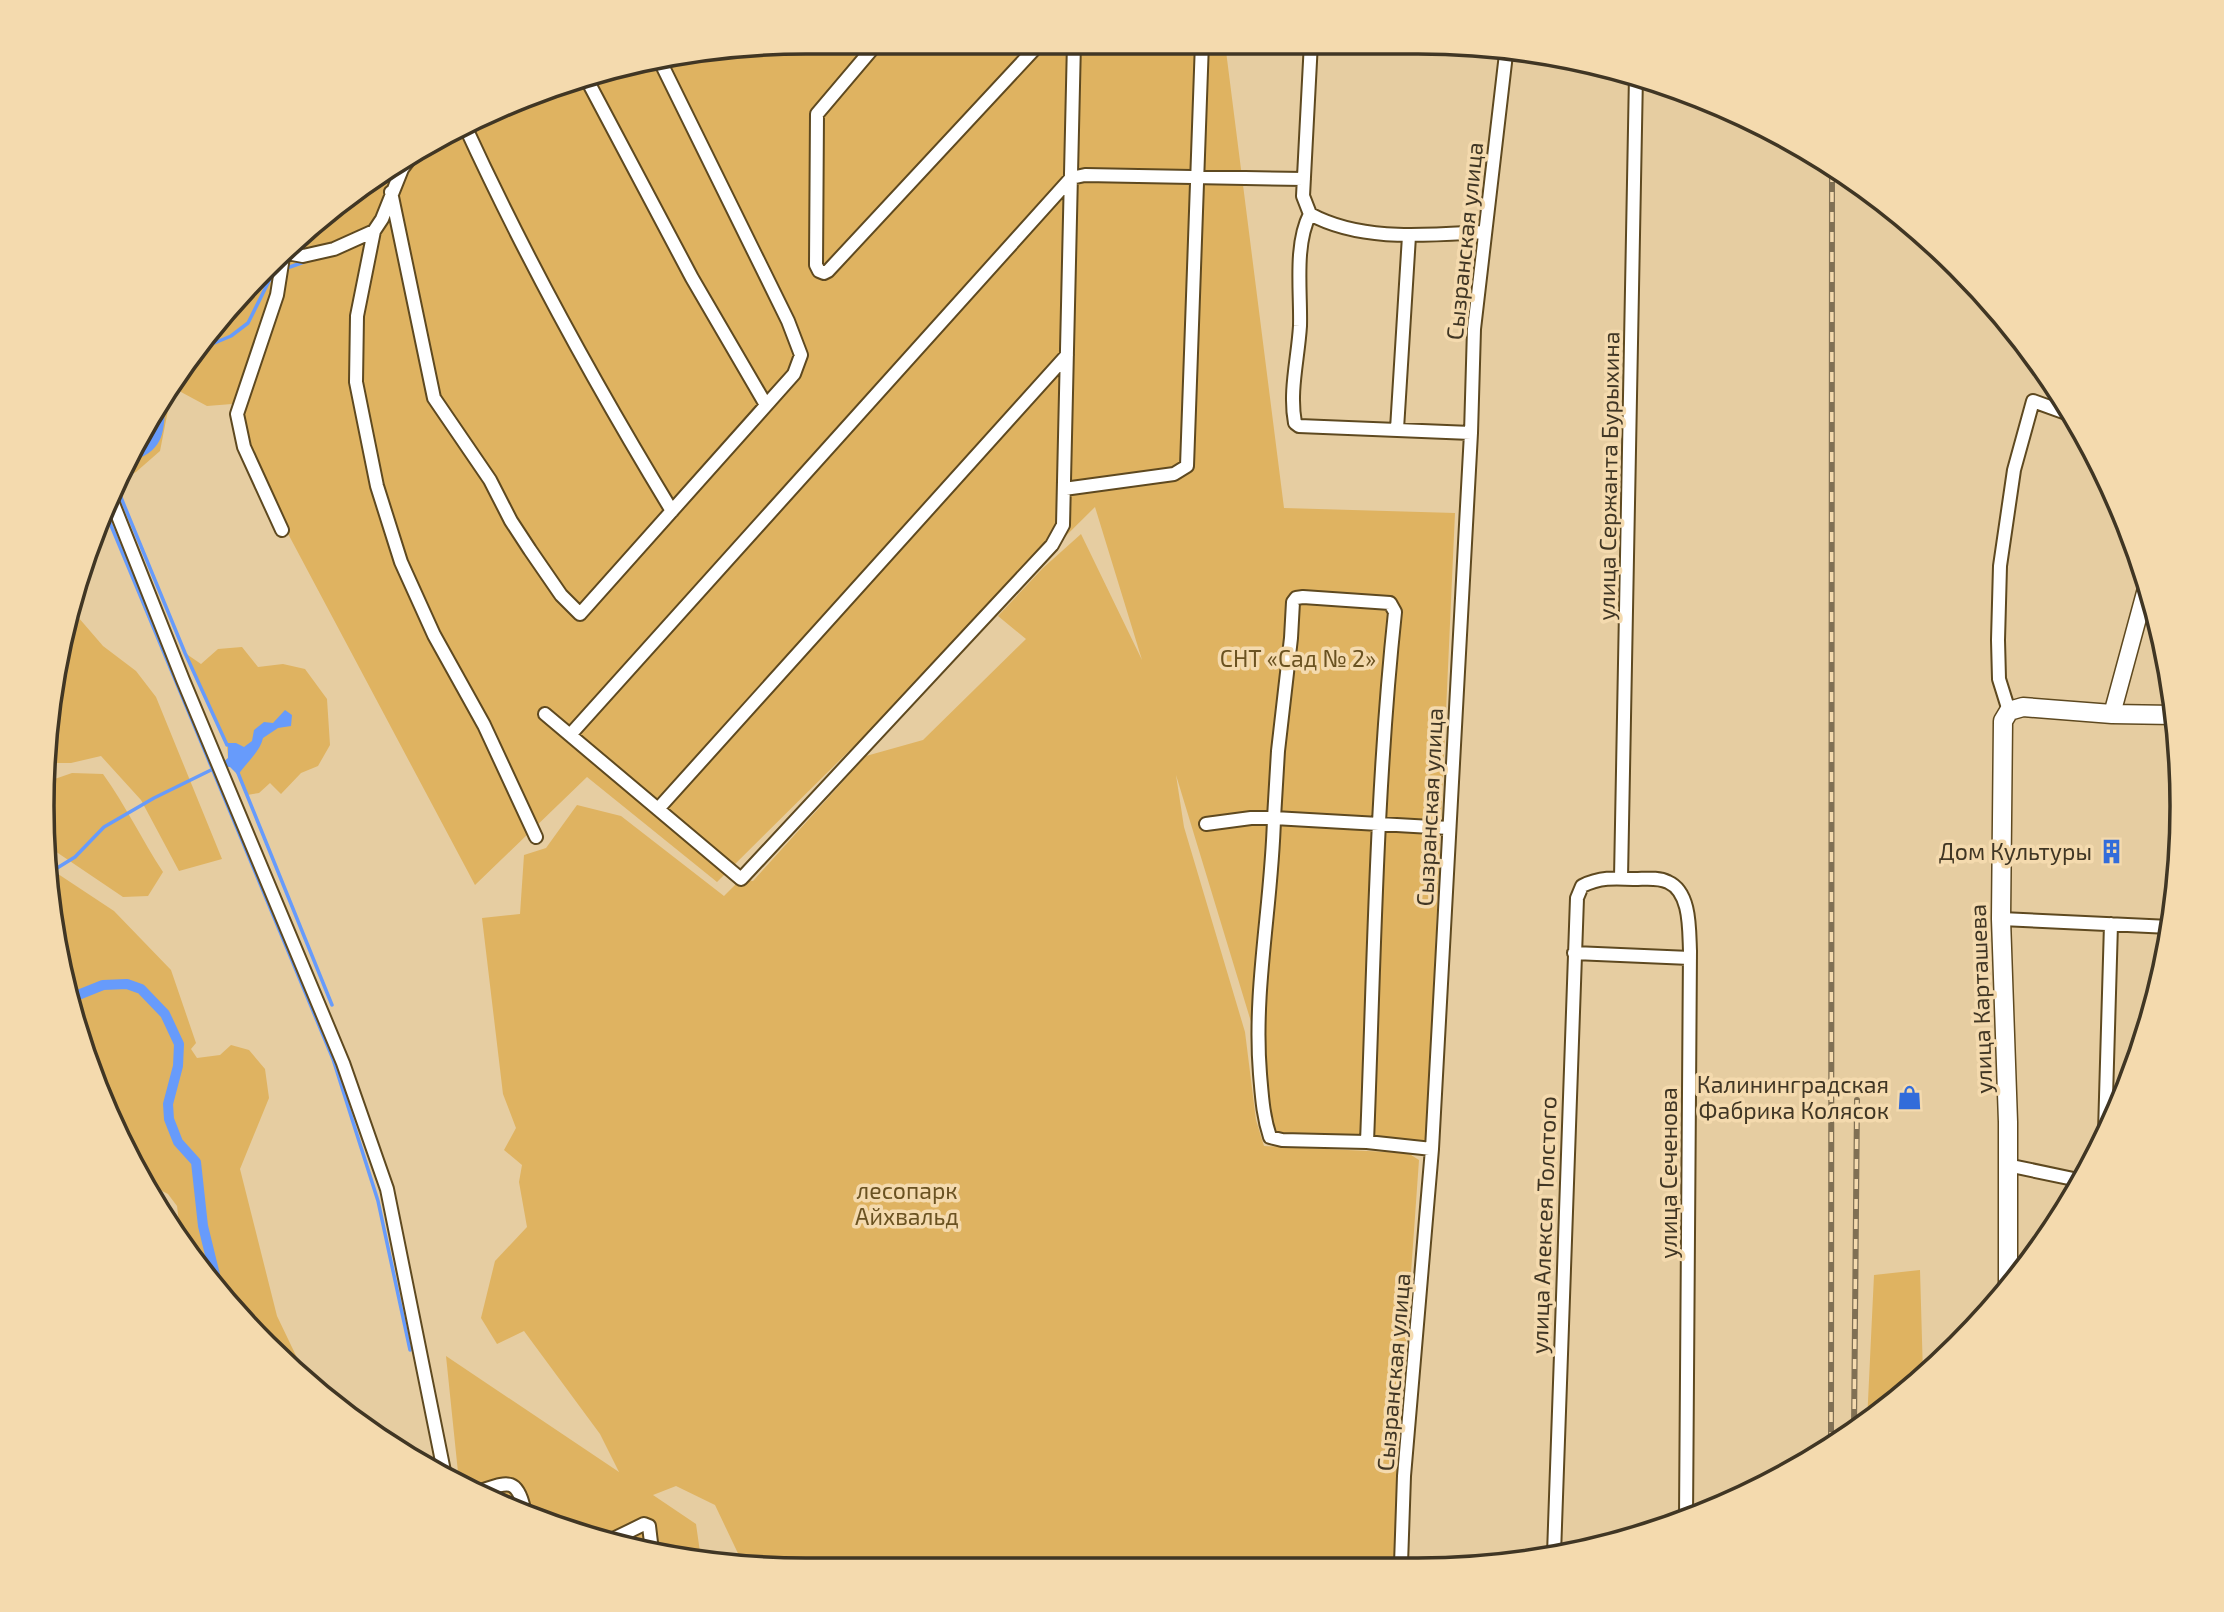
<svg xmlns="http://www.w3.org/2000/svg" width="2224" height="1612" viewBox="0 0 2224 1612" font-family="'Exo 2',sans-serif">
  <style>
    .green { fill: #dfb361 }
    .water { fill: #679bfb }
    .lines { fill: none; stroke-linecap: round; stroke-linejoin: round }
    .stream { stroke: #679bfb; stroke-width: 3.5 }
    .canal { stroke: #679bfb; stroke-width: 10 }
    .minor-casing { stroke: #5e4920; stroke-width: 16 }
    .tertiary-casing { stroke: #5e4920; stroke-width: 19 }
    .secondary-casing { stroke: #5e4920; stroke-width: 21 }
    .minor { stroke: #fff; stroke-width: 12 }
    .tertiary { stroke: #fff; stroke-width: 16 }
    .secondary { stroke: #fff; stroke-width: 18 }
    .rail-casing { stroke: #807054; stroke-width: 6 }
    .rail { stroke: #f4daae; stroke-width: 3.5; stroke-dasharray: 10; stroke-linecap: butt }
    .labels { text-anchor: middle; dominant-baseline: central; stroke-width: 7; stroke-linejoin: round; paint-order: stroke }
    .street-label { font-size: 23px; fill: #403624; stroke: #f4daae }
    .park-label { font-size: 23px; fill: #6a5221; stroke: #f4daae }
    .poi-label { font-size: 23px; fill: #403624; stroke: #f4daae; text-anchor: end }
    .rim { fill: none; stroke: #403624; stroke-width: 3.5 }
  </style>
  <rect width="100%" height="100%" fill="#e6cda1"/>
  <path class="green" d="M806 42H1229L1226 51 1284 508 1455 513 1426 1153 1265 1143 1252 1025 1176 775 1184 827 1245 1032 1256 1120 1264 1146 1408 1153 1419 1160 1397 1471V1564L756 1568 744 1566 715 1505 676 1486 653 1495 696 1524 701 1559 608 1544 459 1482 446 1356 619 1472 600 1434 524 1331 497 1344 481 1318 495 1261 527 1227 519 1182 522 1165 504 1150 516 1128 503 1094 482 918 520 914 524 855 546 848 577 805 621 816 724 896 741 879 753 881 866 756 923 740 1026 639 998 616 1043 568 1081 534 1142 660 1095 507 717 882 587 777 475 885 236 436 291 250 382 171 513 100 608 68Z
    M270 268 271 294 238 396 232 404 207 406 181 392 178 383 232 302Z
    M175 387 171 395 160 451 136 472 119 481 118 477 121 468Z
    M83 568 78 617 103 646 136 671 156 697 222 859 179 871 141 800 101 756 71 763H49V706L68 608Z
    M242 647 258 667 283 664 305 669 327 699 330 745 318 766 301 773 281 794 270 783 259 793 247 795 238 775 231 767H219L228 758 227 745 185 653 201 664 218 649Z
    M72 773 103 774C126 806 142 840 163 872L148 896 123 897 49 847V781Z
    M49 868 114 911 171 970 196 1043 191 1049 197 1058 220 1055 231 1045 249 1050 265 1069 269 1098 240 1169 277 1316 311 1387 303 1381 200 1271 181 1238 177 1206 168 1194 152 1186 148 1181 140 1167 134 1148 125 1136 123 1137 100 1098 48 905Z
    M1920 1270 1923 1375 1883 1412 1867 1422 1874 1275Z"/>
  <path class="water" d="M166 400C163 427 167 445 140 458L137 454 144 445 140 440Z
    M285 710 292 715 291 726 278 728 263 738C260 752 246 763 238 775L230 767 219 766 228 758V743H236L244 747 252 741 254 730 264 722 273 723Z"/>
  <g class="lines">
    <path class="stream" d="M300 242 301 244
      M287 268 304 262
      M198 353 212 344 231 336 248 323 272 275 274 266
      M115 483 185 653 227 745
      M105 511 333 1059 378 1201 410 1350
      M238 773 332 1005
      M49 873 75 857 104 827 154 798 211 770"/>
    <path class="canal" d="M73 997 103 985 127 984 141 989 165 1014 179 1044 178 1066 168 1104 169 1119 178 1142 196 1162 203 1226 216 1279V1289"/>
    <defs>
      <path id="minor" d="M878 42 817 114 816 265 819 271 824 273 828 271 1041 42
        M1311 42 1303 196 1310 214C1361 242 1427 235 1483 232
        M585 76 692 278 766 405
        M465 126C526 259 596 386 672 511
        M391 192 434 398 490 480 511 521 530 550 561 595 580 614 794 374 801 355 788 321 660 61
        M353 196 389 167
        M1310 214C1294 245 1301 292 1300 326 1298 359 1289 392 1295 423L1299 426 1471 433
        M374 231 357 316 356 382 377 486 401 562 434 635 484 725 536 837
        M287 253 303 256 334 249 374 231 382 219 402 169 414 153
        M1397 429 1409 236
        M1064 489 1174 474 1187 466 1202 42
        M110 496 183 680 343 1063 387 1189 445 1476
        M282 530 244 447 237 414 277 295 283 257
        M2009 711 1999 679 1998 640 2000 566 2014 470 2033 401 2069 414
        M545 714 741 879 1052 545 1063 525 1074 42
        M570 735 1071 178 1085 175 1304 179
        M658 809 1067 355
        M1206 824 1251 818H1274L1278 751 1291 638 1293 602 1296 598 1303 597 1390 603 1395 612C1376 788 1374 965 1367 1142
        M1621 878 1636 75
        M2001 919 2170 927
        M1574 953 1690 958
        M2105 1132 2111 924
        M1432 1149 1367 1142 1282 1140 1270 1137C1263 1116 1262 1097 1260 1074 1253 989 1272 904 1274 818L1449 828
        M2007 1165 2083 1181
        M480 1491C506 1483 517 1476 524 1509
        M605 1543 644 1524 649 1526 652 1551
        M1554 1554 1577 898 1582 886C1600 877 1615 878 1635 879 1645 879 1658 877 1668 882 1691 892 1689 930 1690 951L1686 1518
        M1401 1564 1404 1476 1432 1149 1471 433 1474 329 1506 54"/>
      <path id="tertiary" d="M2112 714 2147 585"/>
      <path id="secondary" d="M2008 1288V1122L2001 919 2003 721 2009 711 2023 707 2112 714 2174 715"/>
    </defs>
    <use href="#minor" class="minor-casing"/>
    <use href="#tertiary" class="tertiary-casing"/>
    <use href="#secondary" class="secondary-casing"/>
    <use href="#minor" class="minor"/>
    <use href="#tertiary" class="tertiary"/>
    <use href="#secondary" class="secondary"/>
    <defs>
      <path id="rail" d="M1854 1429 1857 1100
        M1831 1442 1832 165"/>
    </defs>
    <use href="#rail" class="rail-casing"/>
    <use href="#rail" class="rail"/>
  </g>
  <defs>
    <symbol id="building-bare" viewBox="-9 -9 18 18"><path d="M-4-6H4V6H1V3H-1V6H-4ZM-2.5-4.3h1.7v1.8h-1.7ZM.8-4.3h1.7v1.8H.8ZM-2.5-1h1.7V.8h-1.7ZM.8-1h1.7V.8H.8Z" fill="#326cda" stroke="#f4daae" stroke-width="2.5" paint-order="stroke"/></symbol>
    <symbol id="shop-bare" viewBox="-9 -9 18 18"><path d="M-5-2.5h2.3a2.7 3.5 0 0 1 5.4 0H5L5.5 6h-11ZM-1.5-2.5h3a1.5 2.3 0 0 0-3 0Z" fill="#326cda" stroke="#f4daae" stroke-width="2.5" paint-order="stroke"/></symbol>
  </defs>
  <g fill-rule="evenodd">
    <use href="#building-bare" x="2094" y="834" width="35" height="35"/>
    <use href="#shop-bare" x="1892" y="1080" width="35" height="35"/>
  </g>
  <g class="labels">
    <g class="street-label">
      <text transform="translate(1464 241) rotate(-84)">Сызранская улица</text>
      <text transform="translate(1608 476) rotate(-89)">улица Сержанта Бурыхина</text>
      <text transform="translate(1429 807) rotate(-87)">Сызранская улица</text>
      <text transform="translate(1980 999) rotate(-92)">улица Карташева</text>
      <text transform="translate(1668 1173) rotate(-90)">улица Сеченова</text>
      <text transform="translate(1543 1225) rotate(-88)">улица Алексея Толстого</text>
      <text transform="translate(1393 1372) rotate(-85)">Сызранская улица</text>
    </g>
    <g class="park-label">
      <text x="1298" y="658">СНТ «Сад № 2»</text>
      <text x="907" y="1190">лесопарк<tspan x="907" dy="26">Айхвальд</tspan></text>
    </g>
    <g class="poi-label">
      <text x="2092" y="851">Дом Культуры</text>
      <text x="1889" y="1084">Калининградская<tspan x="1889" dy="26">Фабрика Колясок</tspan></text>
    </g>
  </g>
  <path d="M0 0H2224V1612H0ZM806 54H1418A752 752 0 0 1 2170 806V806A752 752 0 0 1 1418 1558H806A752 752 0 0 1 54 806V806A752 752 0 0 1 806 54Z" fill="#f4daae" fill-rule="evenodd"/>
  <path class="rim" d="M806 54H1418A752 752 0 0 1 2170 806V806A752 752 0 0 1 1418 1558H806A752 752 0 0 1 54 806V806A752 752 0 0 1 806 54Z"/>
</svg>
